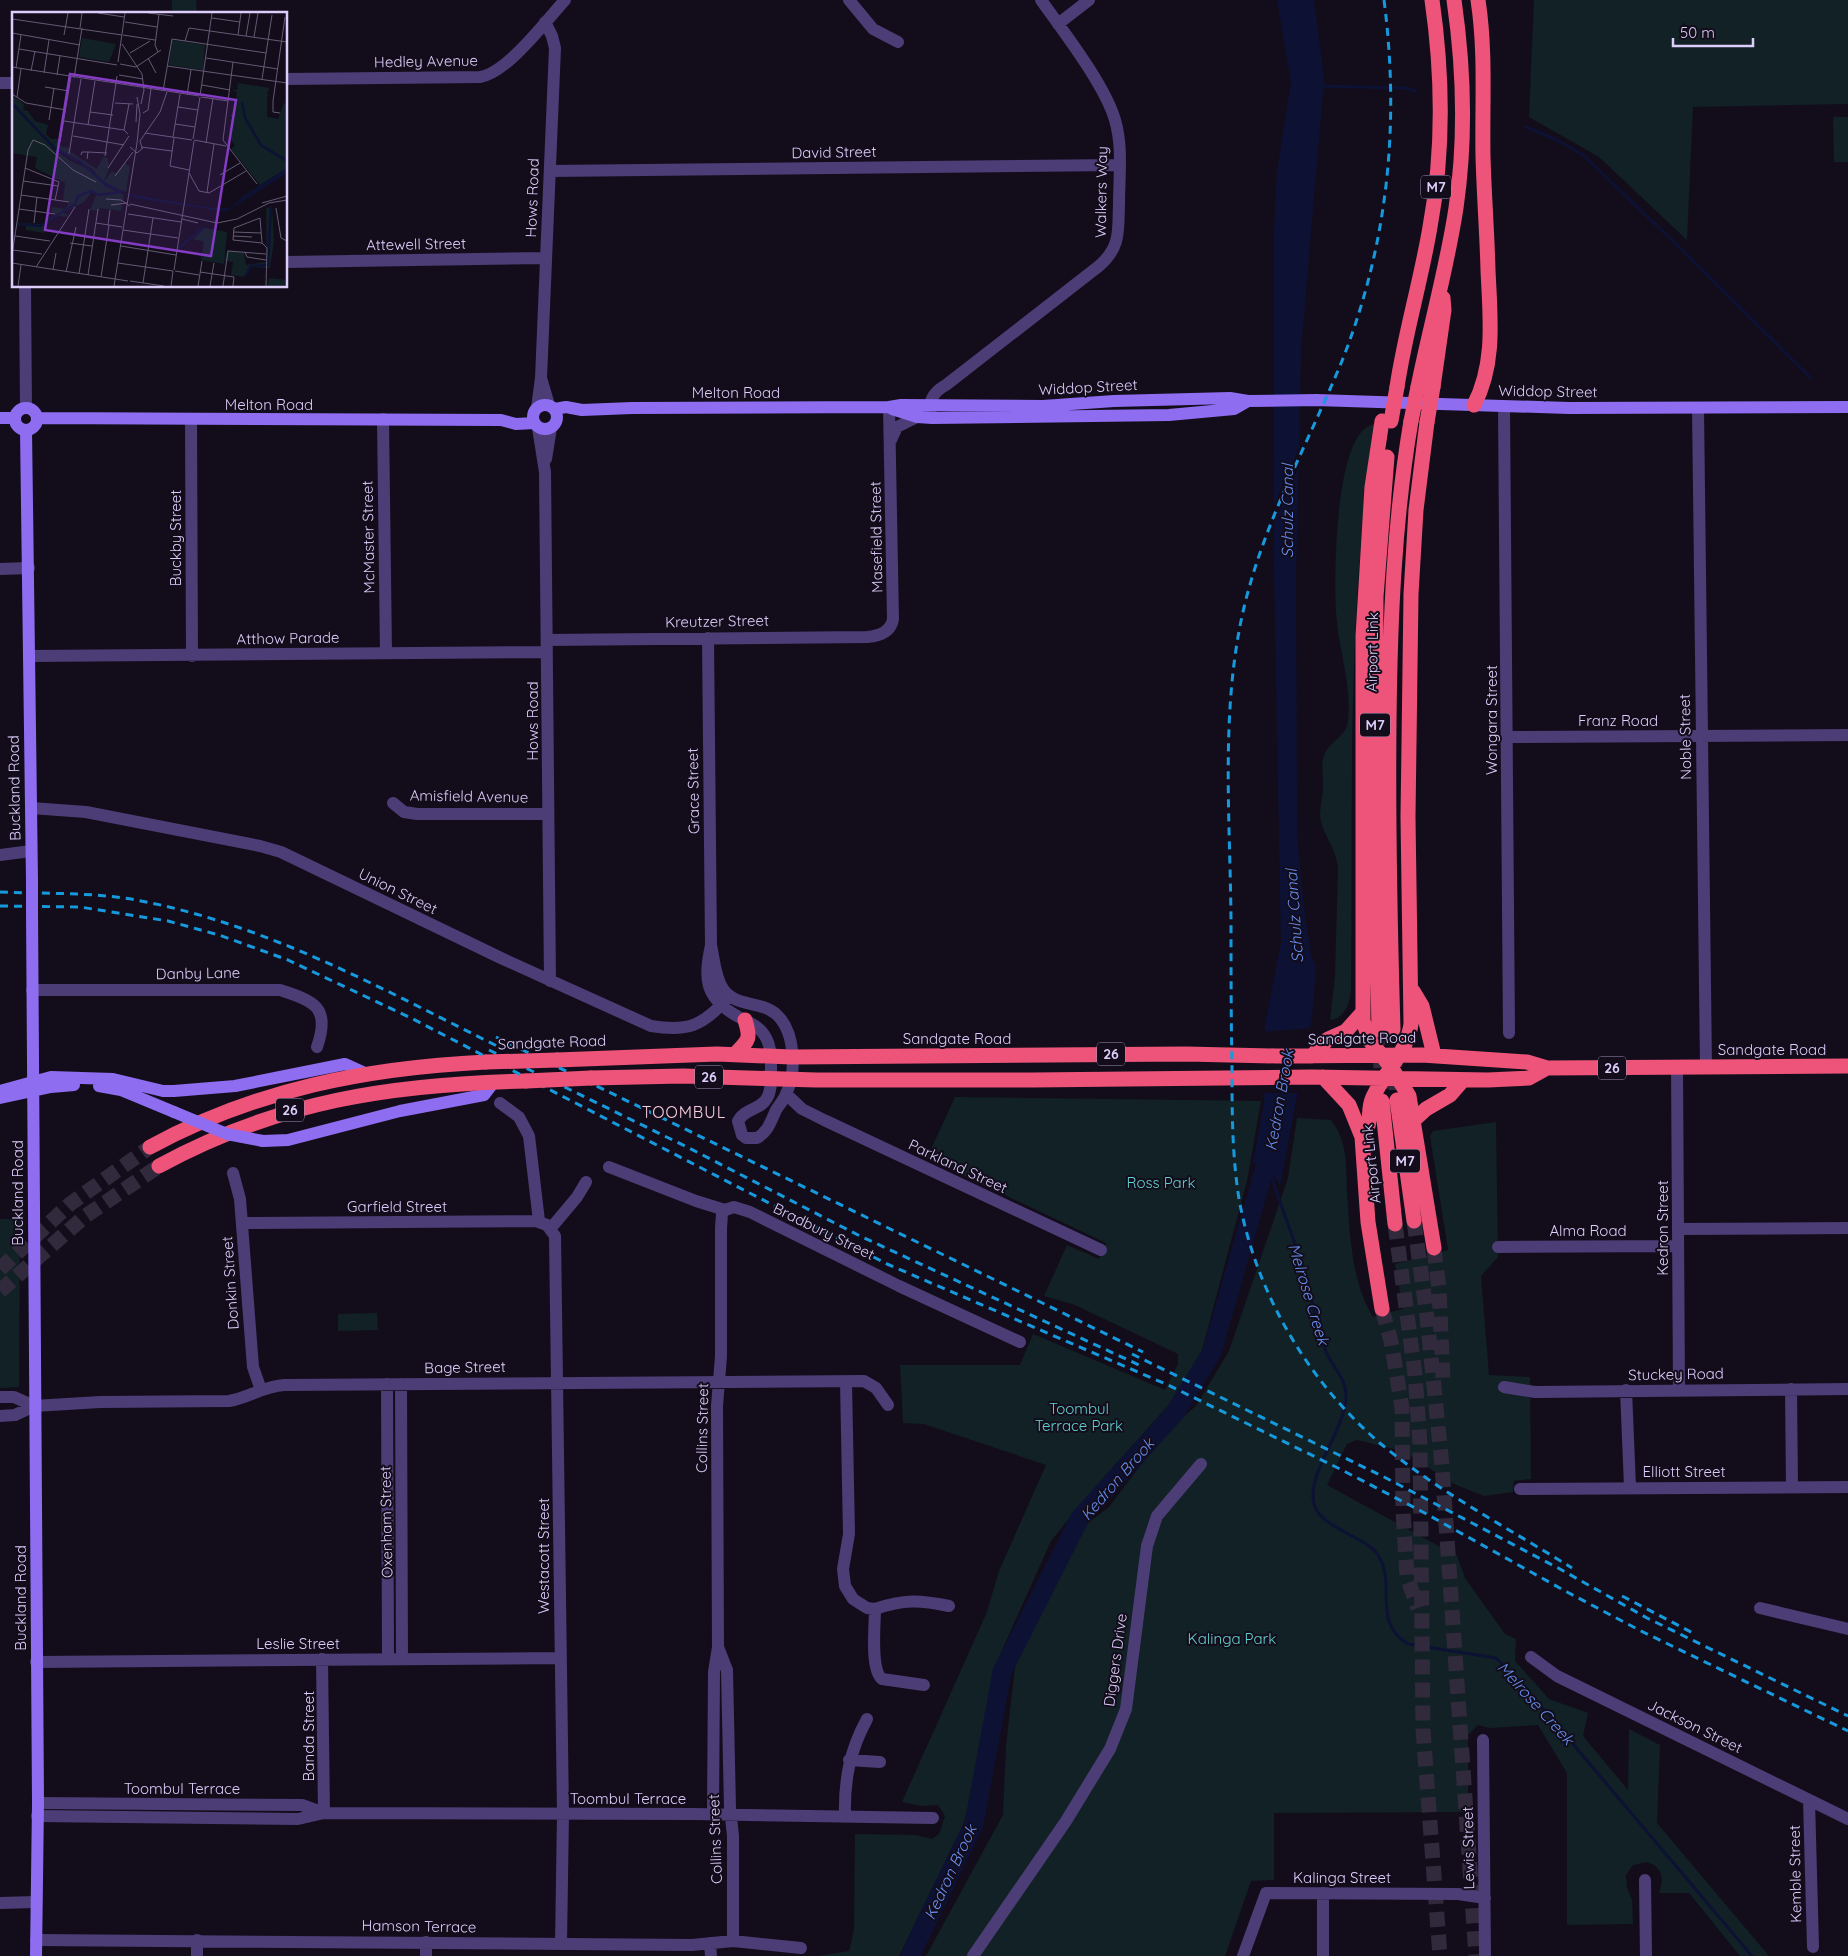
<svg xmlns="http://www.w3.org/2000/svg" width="1848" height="1956" viewBox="0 0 1848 1956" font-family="Quicksand,sans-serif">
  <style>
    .green { fill: #112125 }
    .water { fill: #0d1235 }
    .pier { fill: #130d1b }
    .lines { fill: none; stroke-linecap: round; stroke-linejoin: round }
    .stream { stroke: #0d1235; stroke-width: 3 }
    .river { stroke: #0d1235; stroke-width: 19 }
    .highway-tunnel { stroke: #312a3c; stroke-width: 15; stroke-dasharray: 15 8; stroke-linecap: butt }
    .street { stroke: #4c3d76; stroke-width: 12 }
    .secondary { stroke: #8f6df1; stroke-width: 12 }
    .highway { stroke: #ee5379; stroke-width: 15 }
    .rail { stroke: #169add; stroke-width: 3; stroke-dasharray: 8 6; stroke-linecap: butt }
    .secondary-bridge { stroke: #8f6df1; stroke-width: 12 }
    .highway-bridge { stroke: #ee5379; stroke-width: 15 }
    .labels { text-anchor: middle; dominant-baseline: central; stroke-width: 4; stroke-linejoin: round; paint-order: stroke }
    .shield { fill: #130d1b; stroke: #a093b7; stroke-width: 1 }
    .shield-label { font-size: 14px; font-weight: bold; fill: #dccdfa }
    .street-label { font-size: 15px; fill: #dccdfa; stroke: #130d1b }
    .park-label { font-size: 15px; fill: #61d2d0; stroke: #130d1b }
    .water-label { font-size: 16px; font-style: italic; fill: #658ff0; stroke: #130d1b }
    .neighbourhood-label { font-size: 16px; letter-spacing: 1px; fill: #facee0; stroke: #130d1b }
    .inset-river { fill: none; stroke: #0d1235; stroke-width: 2.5 }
    .inset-road { fill: none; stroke: #635a74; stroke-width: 1 }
    .view { fill: #853cc5; fill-opacity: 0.15; stroke: #853cc5; stroke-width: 2.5 }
    .inset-edge { fill: none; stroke: #dccdfa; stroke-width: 2.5 }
  </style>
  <rect width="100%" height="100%" fill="#130d1b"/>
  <path class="green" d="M172 0H196L197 14H172Z
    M1534 0H1848V104L1693 107 1687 240 1599 157 1529 117Z
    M1833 117H1848V162H1834Z
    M1375 424C1346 611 1353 801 1351 990 1350 1003 1345 1019 1330 1020L1335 976 1338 868C1336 847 1321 832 1320 815 1320 806 1323 797 1323 788 1324 775 1319 764 1326 751 1333 740 1346 736 1348 721 1352 684 1338 648 1336 612 1334 579 1334 428 1375 424Z
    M955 1097 1261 1101 1247 1181 1202 1350 1174 1399 1089 1494 1051 1541 994 1668 975 1781 963 1825 899 1956H818L849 1951 854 1930 855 1834 916 1835 932 1839 939 1834 945 1816 938 1805 921 1806 902 1802 987 1612 999 1571 1046 1465 924 1424 903 1423 900 1365H1020L1033 1334 1165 1390 1178 1364V1354L1075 1305 1044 1296 1067 1245 1099 1259 1106 1243 927 1158Z
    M1297 1118 1331 1120C1348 1142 1346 1165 1347 1193 1350 1234 1351 1281 1373 1317L1403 1309 1395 1264 1448 1250 1430 1136 1433 1131 1496 1122 1498 1257 1481 1276 1489 1375 1530 1377 1531 1479 1514 1481 1513 1492 1484 1496 1454 1484 1402 1451 1357 1440 1347 1444 1327 1485 1457 1556 1465 1578 1505 1634 1516 1639 1515 1661 1549 1699 1588 1713 1583 1736 1628 1790 1629 1729 1660 1745 1657 1823 1769 1956H1740L1689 1893H1659C1664 1879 1663 1867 1647 1862L1633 1865 1626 1875 1627 1888 1632 1900 1633 1924 1567 1925V1773L1538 1725 1490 1728 1478 1725 1468 1735V1812L1274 1813V1880L1251 1881 1225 1956H926L1003 1815 1006 1746 1015 1667 1080 1529 1109 1507 1167 1430 1196 1406 1229 1351 1288 1178Z
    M0 1219H20L19 1387 0 1388Z
    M377 1313 378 1330 338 1331V1314Z"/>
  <path class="water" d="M1277 0H1314L1324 79 1301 350 1296 575 1297 835 1304 907 1311 955 1316 966 1312 1017 1280 1186 1267 1164 1253 1163 1264 1103 1265 1025 1281 943 1274 569V231L1277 172 1291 82Z"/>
  <path class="pier" d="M1301 443V462L1271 530V512Z
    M1311 1028 1299 1093H1262V1032Z"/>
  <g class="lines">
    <path class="stream" d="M1320 86 1405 88 1416 91
      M1526 127 1557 140 1583 155 1678 246 1811 378
      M1267 1164C1279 1201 1294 1238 1305 1275 1312 1299 1316 1325 1325 1349 1330 1365 1347 1378 1346 1396 1346 1429 1306 1474 1314 1504 1320 1528 1367 1537 1378 1555 1397 1584 1371 1622 1408 1644L1496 1658 1523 1685 1752 1956"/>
    <path class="river" d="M910 1956 974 1824 1002 1672 1080 1518 1174 1414 1212 1352 1273 1139"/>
    <path class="highway-tunnel" d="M1393 1029 1397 1100
      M1379 1030 1382 1089
      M1414 1221 1427 1317 1442 1466 1476 1956
      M1395 1224 1415 1374 1420 1444 1423 1729 1440 1956
      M1434 1248 1439 1289 1443 1378
      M0 1269 70 1204 150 1147
      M0 1291 84 1217 159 1166
      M1382 1309 1391 1341 1402 1408 1403 1511 1407 1577 1418 1608"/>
    <path class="street" d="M849 0 873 29 898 42
      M1058 24 1089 0
      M286 79 480 77C507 73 546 21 565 0
      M0 83H14
      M550 171 1119 165
      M286 262 546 258
      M25 286 26 408
      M541 378 549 405
      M1504 407 1509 1033
      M537 408 541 378 555 48 552 36 545 22
      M1698 408 1706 1067
      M931 415C928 401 933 392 946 385L1099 266C1121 247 1118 231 1119 204 1119 176 1123 147 1115 120 1105 85 1063 31 1041 0
      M383 419 386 653
      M191 420 192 656
      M538 428 545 472 550 981
      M891 440 897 427 917 417
      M546 459 551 428
      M0 569 29 568
      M708 638 711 945C704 979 704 997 737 1016 745 1021 756 1024 762 1032 771 1042 771 1056 771 1068 771 1077 772 1090 767 1098 761 1110 745 1108 738 1121L742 1135 746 1138H757C768 1132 771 1121 776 1110 779 1105 784 1100 786 1094 797 1072 795 1032 777 1015 761 1000 736 1008 723 989 715 977 714 959 711 945
      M547 640 867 637C879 636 891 632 893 619L889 407
      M29 656 547 652
      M1508 737 1848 735
      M393 803 404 812 417 814H548
      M31 808 86 812 260 846 281 852 503 959 651 1026C688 1032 702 1026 727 999
      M0 855 31 851
      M32 990H280C314 1001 331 1007 317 1047
      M1677 1067 1679 1390
      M786 1094 802 1109 824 1120 1101 1250
      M500 1103 519 1117 529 1136 539 1221
      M609 1167 696 1201 725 1210 734 1207 750 1212 899 1286 1020 1342
      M233 1173 240 1199 253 1367 261 1390
      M242 1223 536 1221 547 1225 555 1236 563 1814 561 1944
      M551 1228 577 1197 586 1182
      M1678 1229 1848 1228
      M1498 1247 1678 1246
      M846 1382 849 1534 843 1569 845 1586 853 1599 867 1608 875 1609
      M387 1384 388 1659
      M401 1384 402 1659
      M1504 1387 1535 1392 1848 1389
      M1791 1389 1792 1486
      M1626 1390 1630 1487
      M0 1397H14L34 1406
      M0 1416 15 1415 34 1406 100 1402 229 1401C248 1398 264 1386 284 1385L864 1381 876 1388 888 1405
      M1520 1489 1848 1487
      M1760 1608 1848 1629
      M718 1647 727 1670 730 1808 733 1836V1941
      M1531 1657 1557 1676 1848 1819
      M322 1659 324 1813
      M36 1662 560 1658
      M924 1685 882 1679C870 1669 875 1626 875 1609 904 1599 920 1600 949 1606
      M1483 1740 1485 1956
      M849 1760 880 1762
      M1809 1800 1813 1947
      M38 1803 302 1805 324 1813
      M713 1814 714 1672 718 1647 717 1406 721 1356V1228L722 1214 725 1210
      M37 1816 298 1819 324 1813 693 1814 933 1818
      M845 1816C844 1780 850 1750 867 1719
      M1645 1880 1646 1956
      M1323 1893V1956
      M0 1903 36 1902
      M36 1940 692 1945 733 1941 801 1948
      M710 1943 711 1956
      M197 1956V1940
      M426 1956V1942
      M973 1956 1066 1821 1110 1749 1126 1709 1147 1546 1157 1516 1201 1464
      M1243 1956 1266 1893 1458 1894 1485 1898"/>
    <path class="secondary" d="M533 417a12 12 0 1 1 24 0a12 12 0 1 1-24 0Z
      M15 419a11 11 0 1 1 22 0a11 11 0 1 1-22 0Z
      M555 409 566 407 582 410 632 408 889 407 901 405 1043 406 1114 401 1230 398 1248 401 1316 400 1569 408 1848 407
      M892 409 917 417 932 418 1169 415 1234 409 1248 401
      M0 418H15
      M37 418 501 420 516 424 534 423
      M26 430 32 881
      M32 911 38 1803 36 1956
      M99 1086 121 1090 174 1112
      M0 1091 51 1077 113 1079 163 1091H174L235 1086 345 1064 367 1074
      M0 1098 51 1087 74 1085
      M263 1141 288 1140 400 1111 484 1095 494 1082"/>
    <path class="highway" d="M1397 387C1405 333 1421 281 1430 227 1444 151 1443 76 1432 0
      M1418 387C1430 327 1447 268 1456 208 1466 139 1464 69 1454 0
      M1433 387 1444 310 1443 298
      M1474 405C1496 363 1490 316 1488 270 1487 232 1484 194 1483 156 1482 104 1486 52 1478 0
      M1382 421 1372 487 1363 636V1021L1370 1041 1391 1067 1409 1096 1434 1248
      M1413 991 1422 1006 1434 1055
      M1393 1029C1390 927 1388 825 1389 723 1390 621 1394 521 1411 421
      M1379 1030 1375 834 1376 597 1387 457
      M735 1054C749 1040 751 1039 745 1020
      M1312 1056 1328 1039 1346 1031 1363 1012
      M557 1060 717 1054 791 1057 1186 1054 1276 1056 1422 1055 1527 1062 1547 1068 1848 1066
      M1323 1077 1349 1105 1362 1137 1368 1222 1382 1309
      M591 1078 683 1076 816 1080H1033L1312 1077 1488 1080 1529 1078 1547 1068
      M1397 1100 1414 1221
      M1382 1101 1395 1224
      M1414 1120 1426 1109 1450 1095 1463 1080
      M1362 1137C1374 1122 1366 1112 1373 1097 1385 1071 1407 1053 1411 1024L1408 817 1411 594 1416 510 1427 422
      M150 1147C257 1089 366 1068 486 1062
      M159 1166C278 1101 392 1084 526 1081"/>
    <path class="rail" d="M1384 0C1400 124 1388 244 1342 361 1311 436 1271 509 1249 588 1219 694 1230 809 1231 919 1231 968 1231 1018 1232 1068 1232 1111 1232 1155 1239 1199 1256 1293 1308 1382 1381 1444 1439 1492 1508 1528 1572 1568
      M0 892C45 894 92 892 136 900 267 924 384 990 503 1049
      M0 906 80 907 168 921 219 935 288 960 411 1018 887 1264 1168 1385 1338 1468 1421 1511 1567 1592 1641 1631 1848 1731
      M496 1037 1143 1352
      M489 1050 689 1148 860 1236 1139 1365
      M1132 1354 1384 1477 1560 1569 1647 1618 1848 1716
      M1622 1596 1693 1633"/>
    <path class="secondary-bridge" d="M32 911V881
      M174 1112 227 1134 263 1141"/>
    <path class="highway-bridge" d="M1391 421 1397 387
      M1411 421 1418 387
      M1427 422 1433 387
      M486 1062 557 1060
      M526 1081 591 1078"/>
  </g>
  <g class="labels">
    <g class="shield">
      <rect x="1421" y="175.5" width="30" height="23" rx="4"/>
      <rect x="1360" y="713.5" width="30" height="23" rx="4"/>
      <rect x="1097" y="1042.5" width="28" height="23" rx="4"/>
      <rect x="1598" y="1056.5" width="28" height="23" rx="4"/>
      <rect x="695" y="1065.5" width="28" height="23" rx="4"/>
      <rect x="276" y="1098.5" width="28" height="23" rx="4"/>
      <rect x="1390" y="1149.5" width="30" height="23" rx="4"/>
    </g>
    <g class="shield-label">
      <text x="1436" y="187">M7</text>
      <text x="1375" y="725">M7</text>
      <text x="1111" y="1054">26</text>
      <text x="1612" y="1068">26</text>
      <text x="709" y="1077">26</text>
      <text x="290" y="1110">26</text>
      <text x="1405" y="1161">M7</text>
    </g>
    <g class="street-label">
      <text transform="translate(426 61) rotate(-1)">Hedley Avenue</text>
      <text transform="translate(834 152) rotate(-1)">David Street</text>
      <text transform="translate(1101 192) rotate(-89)">Walkers Way</text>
      <text transform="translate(532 198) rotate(-88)">Hows Road</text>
      <text transform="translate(416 244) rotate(-1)">Attewell Street</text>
      <text transform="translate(1088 387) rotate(-3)">Widdop Street</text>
      <text transform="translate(1548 391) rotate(1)">Widdop Street</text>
      <text x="736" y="392">Melton Road</text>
      <text x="269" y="404">Melton Road</text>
      <text transform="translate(368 537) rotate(-91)">McMaster Street</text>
      <text transform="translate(876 537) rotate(-91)">Masefield Street</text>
      <text transform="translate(175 538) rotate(-90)">Buckby Street</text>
      <text transform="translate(717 621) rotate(-1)">Kreutzer Street</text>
      <text transform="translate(288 638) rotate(-1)">Atthow Parade</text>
      <text transform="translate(1372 652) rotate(-89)">Airport Link</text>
      <text transform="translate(1491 720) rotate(-90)">Wongara Street</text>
      <text x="1618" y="720">Franz Road</text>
      <text transform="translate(532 721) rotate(-90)">Hows Road</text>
      <text transform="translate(1685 737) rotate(-91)">Noble Street</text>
      <text transform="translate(14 788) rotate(-91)">Buckland Road</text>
      <text transform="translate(693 791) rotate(-91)">Grace Street</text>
      <text transform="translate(469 796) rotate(1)">Amisfield Avenue</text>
      <text transform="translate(398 891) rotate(26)">Union Street</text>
      <text transform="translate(198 973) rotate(-1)">Danby Lane</text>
      <text x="957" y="1038">Sandgate Road</text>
      <text transform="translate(1362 1038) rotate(-1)">Sandgate Road</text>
      <text transform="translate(552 1042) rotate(-2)">Sandgate Road</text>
      <text x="1772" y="1049">Sandgate Road</text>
      <text transform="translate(1371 1164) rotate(-96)">Airport Link</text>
      <text transform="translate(958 1166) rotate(25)">Parkland Street</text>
      <text transform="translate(17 1193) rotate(-90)">Buckland Road</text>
      <text x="397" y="1206">Garfield Street</text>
      <text transform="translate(1662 1228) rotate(-90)">Kedron Street</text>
      <text x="1588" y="1230">Alma Road</text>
      <text transform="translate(824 1231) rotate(26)">Bradbury Street</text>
      <text transform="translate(230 1283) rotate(-94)">Donkin Street</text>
      <text transform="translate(465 1367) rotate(-1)">Bage Street</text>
      <text transform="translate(1676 1374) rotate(-1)">Stuckey Road</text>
      <text transform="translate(702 1428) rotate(-89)">Collins Street</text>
      <text x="1684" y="1471">Elliott Street</text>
      <text transform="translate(386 1522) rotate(-91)">Oxenham Street</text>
      <text transform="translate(543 1556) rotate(-90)">Westacott Street</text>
      <text transform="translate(20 1598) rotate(-90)">Buckland Road</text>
      <text x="298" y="1643">Leslie Street</text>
      <text transform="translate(1115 1660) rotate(-82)">Diggers Drive</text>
      <text transform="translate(1695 1726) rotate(26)">Jackson Street</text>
      <text transform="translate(308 1736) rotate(-90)">Banda Street</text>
      <text x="182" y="1788">Toombul Terrace</text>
      <text x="628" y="1798">Toombul Terrace</text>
      <text transform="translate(715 1839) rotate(-92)">Collins Street</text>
      <text transform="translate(1468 1848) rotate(-91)">Lewis Street</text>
      <text transform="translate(1795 1874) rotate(-91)">Kemble Street</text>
      <text x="1342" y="1877">Kalinga Street</text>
      <text transform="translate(419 1926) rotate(1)">Hamson Terrace</text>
    </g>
    <g class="park-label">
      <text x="1161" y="1182">Ross Park</text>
      <text x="1079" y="1408">Toombul<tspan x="1079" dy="17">Terrace Park</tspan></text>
      <text x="1232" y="1638">Kalinga Park</text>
    </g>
    <g class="water-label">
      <text transform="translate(1287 511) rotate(-90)">Schulz Canal</text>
      <text transform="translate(1294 916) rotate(-94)">Schulz Canal</text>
      <text transform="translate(1279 1100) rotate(-80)">Kedron Brook</text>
      <text transform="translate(1309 1294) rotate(73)">Melrose Creek</text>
      <text transform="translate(1117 1479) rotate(-49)">Kedron Brook</text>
      <text transform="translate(1536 1703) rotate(48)">Melrose Creek</text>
      <text transform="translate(950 1872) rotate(-65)">Kedron Brook</text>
    </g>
    <g class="neighbourhood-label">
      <text x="684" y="1112">TOOMBUL</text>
    </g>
  </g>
  <g transform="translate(12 12)">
    <rect width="275" height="275" fill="#130d1b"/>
    <path d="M70 26 104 32 97 50 67 45ZM160 28 193 33 191 58 157 53ZM226 71 257 76 255 83H260L255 84V105L266 107 272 91 275 92V156L248 173 219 137 223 133 218 127 221 105 216 104 221 102 225 80 220 78H225ZM0 83 12 92 11 98 16 99 23 109 36 113 34 122 39 127H48L47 134 57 136V143L59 140 85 157 91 145 96 146 97 157 92 169 100 159 104 161 113 151 118 154 114 180 93 172 79 156 56 145 43 135 0 90ZM0 93 42 137 57 148 80 159 93 174 112 183 109 199 88 196 87 199 78 198 84 183 80 180 72 190 51 201 56 203 54 205 47 204 34 211 32 221 14 218V214L6 213V211L29 212 44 202 39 200 40 195 53 197 58 190 51 188 53 171 23 156 25 145 0 141ZM260 195 262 229 258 256 237 255 232 265 219 263 221 250 213 249 215 238 232 241 234 253 255 250 254 196ZM193 216 215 220 212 252 189 248 192 230 181 227ZM257 266 275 268V274H256Z" fill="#112125"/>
    <path d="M275 156V161L214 200 124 186 106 180 199 196H219L231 184Z" fill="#0d1235"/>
    <path class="inset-river" d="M230 90 233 106 249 133 275 149M0 91 42 136 69 150 93 172 110 180M7 212 28 214 63 192 66 184 79 179 87 183 108 180M167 236 192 215M234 263 239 254 256 253 259 194"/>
    <path class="inset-road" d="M86 1 112 5M136 1 161 4M200 6 228 10M0 7 110 23M113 10 145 15M68 16 70 1M0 21 68 33M52 23 56 1M111 23 143 28M226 23 229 1M234 24 238 1M242 25 246 1M173 29 177 16 275 30M110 32 130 62 132 78 129 92M7 37 105 53M146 40 143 33 147 2M118 41 138 29M136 46 144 61M194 46 266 57M106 50 113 1M221 50 211 128 245 172M108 52 124 55 149 38M155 54 275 71M0 55 187 84M4 56 9 23M19 59 23 39M32 61 37 28M45 63 48 44M107 63 131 67M62 66 70 16M250 67 260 3M190 73 218 78M33 75 57 79M151 79 160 27 254 41M0 82 14 91 54 98M175 83 179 58M188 84 200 1M5 85 9 57M189 85 216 89M103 91 121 92M166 95 186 98M78 100 101 103M131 101 136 98 139 77M268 101 261 100V89L273 5M37 108 42 76M52 109 112 118 116 122M124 110 125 92M163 112 183 115M76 113 83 69M112 118 117 92M133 121 180 128M61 124 112 133M161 125 168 82M162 126 158 154 177 158M181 127 188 85M182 128 214 134M48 130 59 65M194 131 201 86M118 135 125 141 131 136M129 135 160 139M130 136 128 129 148 100 155 80M76 140 95 141M57 142 69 67M69 143 70 140H76L75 147M93 144 105 64M13 156 47 170 43 188M96 156 117 124M177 161 187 179 197 181 234 159M208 163 228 151M103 164 121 140M11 169 46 174M195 180 202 132M9 183 57 190M94 187 109 188 118 194M250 191 275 184M118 192 205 211 225 207 257 191 275 188M99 193 115 191M264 196 269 226 275 229M7 197 43 202M116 202 169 210M248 206 250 231 221 228 222 216ZM170 207 186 211M22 211 25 185M84 211 110 215M96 213 98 198M111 218 166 226M221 220 249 221M3 224 38 229M221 224 240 225M58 231 80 234M250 231 255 236 254 274M109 234 164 243M1 238 30 242M216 239 254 242M233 240 235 245 254 248M0 243 16 138 21 128 33 133 61 158 84 170M0 251 116 269M106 251 161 259M24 255 63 195M41 258 44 241M162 258 182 129M163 259 187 263M54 260 64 215M188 260 222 265 221 274M67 262 77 197M76 263 86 197M89 265 97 213M118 269 152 274M131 271 141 206M6 274 9 253M102 274 125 131 128 102 125 85M159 274 161 259M186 274 190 249M198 274 202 251M211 274 216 239"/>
    <path class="view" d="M58 62 224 88 199 244 33 218Z"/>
    <rect width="275" height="275" class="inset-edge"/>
  </g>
  <path d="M1673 38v8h80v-8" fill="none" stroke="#dccdfa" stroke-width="2.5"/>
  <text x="1680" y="38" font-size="15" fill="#dccdfa" stroke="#130d1b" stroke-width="4" paint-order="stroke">50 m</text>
</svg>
